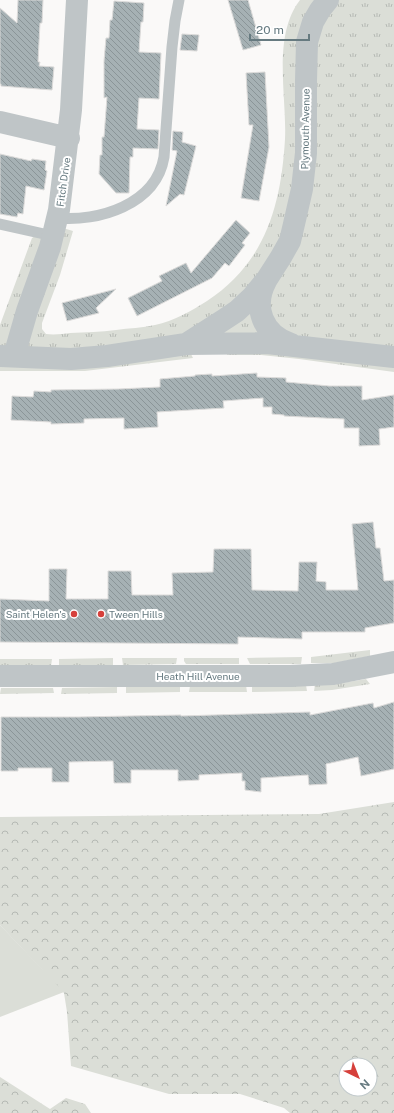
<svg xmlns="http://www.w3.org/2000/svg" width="394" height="1113" viewBox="0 0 394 1113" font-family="'Public Sans',sans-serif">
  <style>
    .grass { fill: url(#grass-tufts) }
    .forest { fill: url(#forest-crowns); fill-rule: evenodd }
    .garden { fill: #dbded7 }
    .building { fill: url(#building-back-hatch); stroke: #dcdbda }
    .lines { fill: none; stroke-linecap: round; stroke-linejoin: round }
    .lane { stroke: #bfc5c7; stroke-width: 11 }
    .street { stroke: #bfc5c7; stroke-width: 22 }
    .poi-dot { fill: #d6403b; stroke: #fff; stroke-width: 1.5 }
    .labels { text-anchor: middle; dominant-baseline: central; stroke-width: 4; stroke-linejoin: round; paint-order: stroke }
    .street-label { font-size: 10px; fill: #667a80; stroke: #fff }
    .poi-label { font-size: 10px; fill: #667a80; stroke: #fff; text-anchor: end }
  </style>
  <defs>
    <pattern id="grass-tufts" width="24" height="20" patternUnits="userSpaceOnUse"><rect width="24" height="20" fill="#dbded7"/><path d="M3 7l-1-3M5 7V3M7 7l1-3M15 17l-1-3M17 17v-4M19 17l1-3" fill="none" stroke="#b5b9b4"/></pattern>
    <pattern id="forest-crowns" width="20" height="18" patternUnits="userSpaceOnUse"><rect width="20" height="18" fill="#dbded7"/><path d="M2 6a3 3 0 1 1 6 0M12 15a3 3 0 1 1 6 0" fill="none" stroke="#b5b9b4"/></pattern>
    <pattern id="building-back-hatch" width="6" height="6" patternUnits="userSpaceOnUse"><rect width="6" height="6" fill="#a6b1b4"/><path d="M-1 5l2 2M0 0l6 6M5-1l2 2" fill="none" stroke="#8b9598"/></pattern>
  </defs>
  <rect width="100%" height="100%" fill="#faf9f8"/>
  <path class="grass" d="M300 0H394V372L299 359 261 355H227V347L186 344 193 358 85 371H0V325L32 238 53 225 73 231 60 275 42 323V329L46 334C54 335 63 334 70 333 86 332 101 332 116 330 129 328 142 328 155 325 174 321 191 311 207 301 266 262 281 205 285 139 287 96 272 36 300 0Z
    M370 650V656L335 663H311V657Z
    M302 657 301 664H250L247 658Z
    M113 658V665L59 666V659Z
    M122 658H177L176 664 123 665Z
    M184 658H239V664H186L184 661Z
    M0 659H52L51 666H0Z
    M366 679 370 684 332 690 314 691 315 685 348 682Z
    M246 685 247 692H189L190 686Z
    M306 685 307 691 252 692V686Z
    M180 686V692L126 693V687Z
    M117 687V693L61 694 62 688Z
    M1 688H53L54 693 0 694Z"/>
  <path class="forest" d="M394 802V1113H290L284 1108 240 1094H169L71 1066 67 1012 64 993 0 925V817L319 814ZM346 1065H370V1089H346Z
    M0 1077 50 1109 66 1098 85 1104 91 1113H0Z"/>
  <path class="garden" d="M0 925 64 992 0 1017Z"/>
  <path class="building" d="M18 0H43L42 23H40L38 62H40L39 66 54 67 52 90 1 86V84H0V8L17 23Z
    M228 0H248L261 45 243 50Z
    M114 1 144 3 143 22H141L139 52 161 53 159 99 139 98 137 129 159 130 158 149 133 148V157H130L129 193H116L99 174 100 155H102V137H104L107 97 104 98V61L106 38H109L110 20H112Z
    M182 34 199 35 197 51 180 50Z
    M265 72 269 147 259 201 241 198 253 125H249L246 73Z
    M173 131 183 132 182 142 196 146 184 195 180 194 166 206 177 151 172 150Z
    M0 154 31 161 32 159 46 161 45 170 47 171 44 190 26 186 23 214 18 213 17 217 0 214Z
    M236 220 250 233 242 243 245 245 229 266 225 263 212 278 137 316 128 298 162 281 159 276 186 263 191 273Z
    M116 289 96 308 99 313 67 321 62 303Z
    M257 373V377L286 378V382L329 386H362V400L394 395V427L379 429 380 445 359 446V428H344V419L284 416V415L272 414V407H263V398L223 401 224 408 157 412 158 427 124 429V418L84 419V423L51 424V422L11 420 12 396 33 397 34 391 51 392V390L119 389 160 387V379L195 376V375L212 374V376Z
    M373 522 376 548H380L384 581 394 580V623L365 628V632H302V639L238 637V644L0 642V599L49 601V569H67L66 599H108V571H131L132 595H173L172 573 213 572 214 549H251L252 590 298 591 299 562H317L316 581 326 582V590H358L352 524Z
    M394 702V769L361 776 358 757 326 764 327 784 309 785 308 775 261 778V792L245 790V781H242V773L199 775V780L178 781V770H131V783H114L113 761 69 762V782H52V768H18V771H1V717H79L181 715V716L310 712V715L373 703 374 708Z"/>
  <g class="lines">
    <path class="lane" d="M57 218C98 222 156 205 164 157L172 47 175 21 179 0
      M0 224 53 236"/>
    <path class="street" d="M0 122 69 138
      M266 281C252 307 263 335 291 344
      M186 344 267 343 394 357
      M0 356 71 359 107 356 186 344 225 319 237 311 252 297 267 279 281 257 290 241 294 224 302 189 306 153V81L307 42 313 22 320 10 328 0
      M14 356 27 311 50 247 59 210 71 110 77 0
      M0 676H290L333 674 394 662"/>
  </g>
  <g class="poi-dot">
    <circle cx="74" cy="614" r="4"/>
    <circle cx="101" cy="614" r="4"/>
  </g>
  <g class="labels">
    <g class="street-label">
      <text transform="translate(305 129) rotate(-89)">Plymouth Avenue</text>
      <text transform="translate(63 182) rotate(-82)">Fitch Drive</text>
      <text x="198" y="676">Heath Hill Avenue</text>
    </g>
    <g class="poi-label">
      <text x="66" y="614">Saint Helen's</text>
      <text x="109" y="614" text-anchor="start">Tween Hills</text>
    </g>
  </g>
  <g transform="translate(358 1077) rotate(137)"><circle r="19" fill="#ffffff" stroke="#c2cacc"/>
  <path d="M0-3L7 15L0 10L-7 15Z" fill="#d6403b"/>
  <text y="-6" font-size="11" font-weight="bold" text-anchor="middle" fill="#667a80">N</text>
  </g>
  <path d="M250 34v6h59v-6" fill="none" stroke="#667a80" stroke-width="2"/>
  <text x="256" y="34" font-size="12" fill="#667a80" stroke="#ffffff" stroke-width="3" paint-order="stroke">20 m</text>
</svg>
